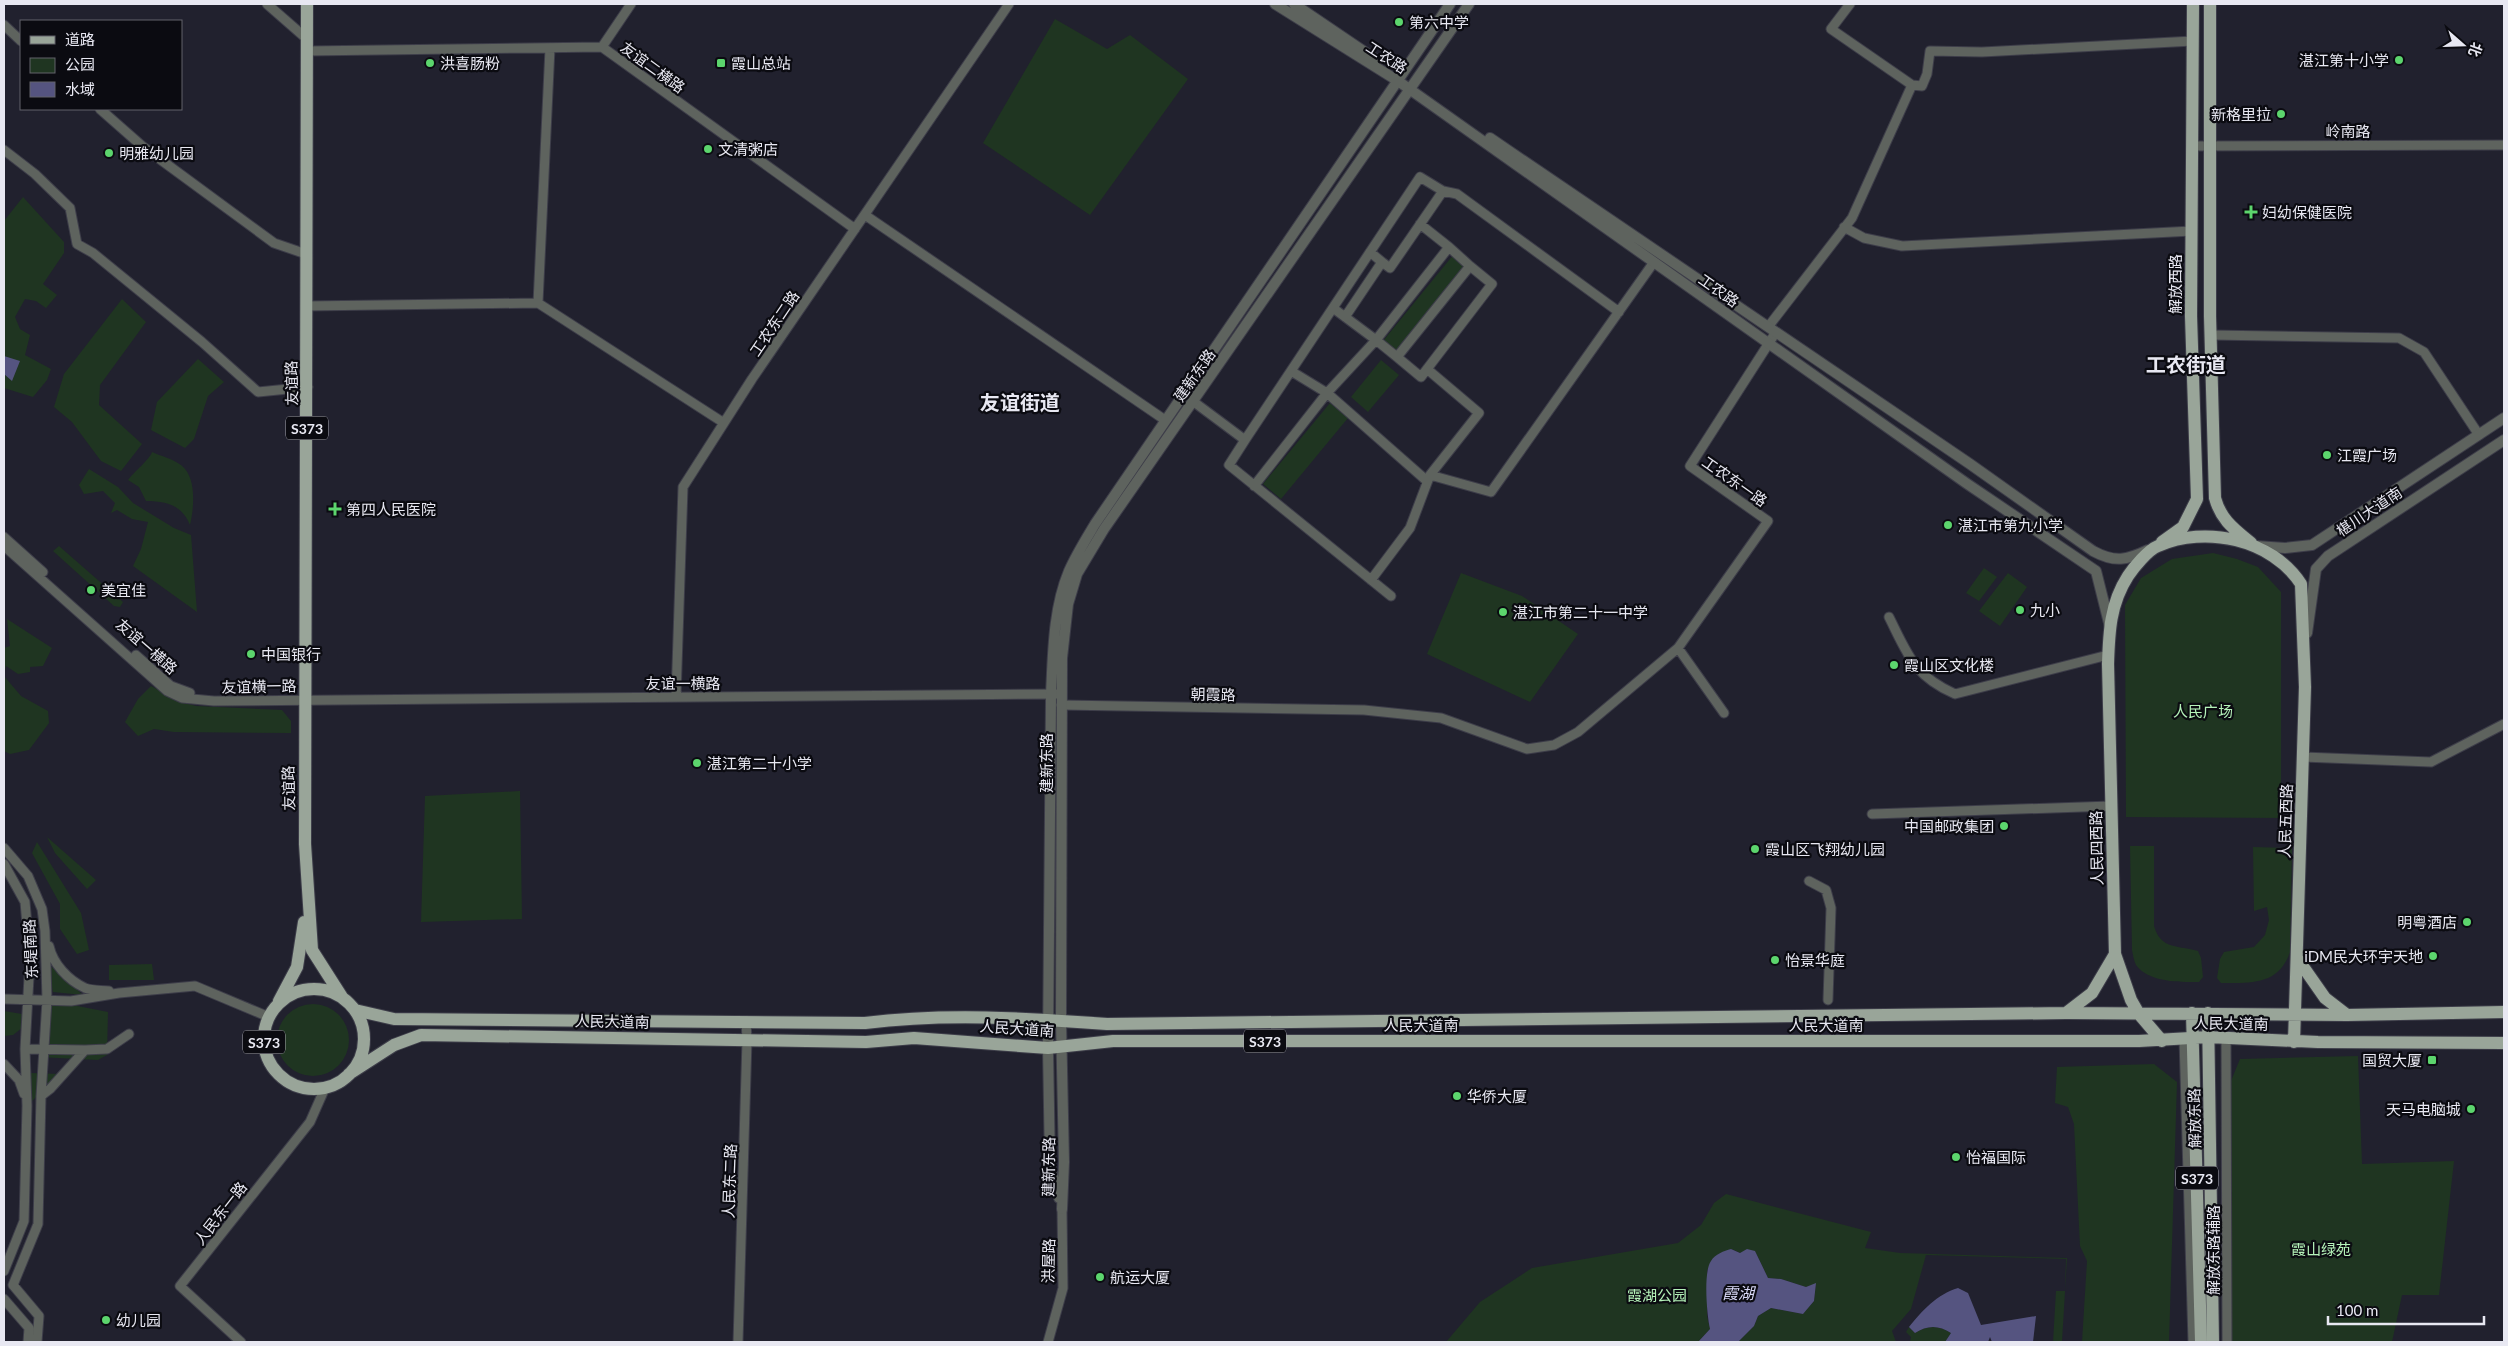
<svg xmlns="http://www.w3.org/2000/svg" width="2508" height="1346" viewBox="0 0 2508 1346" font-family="Lato,'Noto Sans SC',sans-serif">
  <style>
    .green { fill: #1f3521 }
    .water { fill: #555480 }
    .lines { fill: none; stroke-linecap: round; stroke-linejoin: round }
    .minor-casing { stroke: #3d3d49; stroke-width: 11 }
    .tertiary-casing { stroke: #3d3d49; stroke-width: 12 }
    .primary-casing { stroke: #3d3d49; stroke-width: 14 }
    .minor { stroke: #5e635e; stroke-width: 9 }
    .tertiary { stroke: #5e635e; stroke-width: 10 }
    .primary { stroke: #99a599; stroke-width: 12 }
    .poi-dot { fill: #5cd56d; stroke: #0b0b11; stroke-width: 2 }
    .labels { text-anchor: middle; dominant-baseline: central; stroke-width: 4.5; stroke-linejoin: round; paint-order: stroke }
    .shield { fill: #0b0b11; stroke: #a6a6ae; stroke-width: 1 }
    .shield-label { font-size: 14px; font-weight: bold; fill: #e8e8f2 }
    .poi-label { font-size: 15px; fill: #e8e8f2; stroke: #0b0b11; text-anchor: start }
    .street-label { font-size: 15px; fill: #e8e8f2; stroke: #0b0b11 }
    .park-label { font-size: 15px; fill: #b5f3b9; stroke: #0b0b11 }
    .water-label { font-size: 16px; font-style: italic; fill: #d9d9f7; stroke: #0b0b11 }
    .district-label { font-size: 20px; font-weight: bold; fill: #e8e8f2; stroke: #0b0b11 }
  </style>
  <rect width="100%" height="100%" fill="#21212e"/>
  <path class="green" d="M1055 19 1107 49 1130 35 1188 79 1090 215 983 143Z
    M23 197 64 242V253L43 284 57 295 46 308 36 301 25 299 15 317 20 329 30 335 25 355 51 369 47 380 33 397 4 388V221Z
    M1454 254 1467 265 1397 352 1383 341Z
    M122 299 146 322 100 385 99 405 142 444 121 471 101 461 72 422 54 407 64 374Z
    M198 359 224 382 208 396 194 439 185 448 151 430 157 402Z
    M1381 360 1399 375 1368 412 1351 397Z
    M1330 403 1348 418 1281 499 1263 484Z
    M152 452C161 456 173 459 181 465 197 477 194 508 190 525 182 505 166 501 146 501L139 487 128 480C134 472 150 459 152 452Z
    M89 469 118 487 133 503 174 528 191 535 197 612 133 566 141 549 148 522 132 519 117 510 111 513 115 503 103 491 84 494 79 485Z
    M59 546 123 602 120 607 114 606 53 551Z
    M2213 553 2237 559 2258 567 2281 592V818L2126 817 2125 605 2141 578 2172 559Z
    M1984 568 1997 577 1979 601 1966 593Z
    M1461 573 1522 596 1578 634 1530 702 1427 654Z
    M2008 573 2027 587 2000 626 1979 611Z
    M7 619 52 648 43 666 30 667V672L18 674 6 666 4 676 21 696 48 711 49 723 29 750 10 754 4 751V648L10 646Z
    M151 686 184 703 196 706 282 710 291 721V733L174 732 154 729 138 736 125 722 138 699Z
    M520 791 522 919 421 922 425 796Z
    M47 837 96 880 87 889 55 853Z
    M37 842 81 913 89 950 77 954 60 929V904L32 853Z
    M2130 846H2154V926C2161 950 2178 945 2198 951L2201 958 2203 977 2199 982C2181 982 2149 983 2136 965 2134 961 2133 955 2132 950Z
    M2253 847 2292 848 2290 952C2279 985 2251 983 2221 983L2217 978 2220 959 2224 952 2254 947 2265 935 2269 920 2267 907 2254 911Z
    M46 962 83 995 53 992Z
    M152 964 154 980H109V965Z
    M47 1000 108 1012 107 1055 98 1060 38 1057Z
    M277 1040a36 36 0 1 1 72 0a36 36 0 1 1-72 0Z
    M4 1011 22 1014V1028L13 1035 4 1036Z
    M2358 1056 2362 1164 2454 1161 2439 1295H2402L2392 1342H2228L2226 1093 2240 1059Z
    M2154 1064 2177 1082 2169 1342H2082L2087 1261 2080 1246 2074 1124 2068 1107 2055 1103 2057 1067Z
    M31 1073 60 1074 27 1106Z
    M1726 1194 1871 1232 1865 1248 1900 1253 2067 1258 2062 1342H2053L2056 1291H2065L2066 1259 1926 1255 1911 1309 1892 1331 1896 1342H1738L1754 1326 1758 1316 1771 1308 1803 1314 1814 1301 1816 1284 1806 1287 1781 1279 1768 1278 1755 1251 1741 1253 1731 1249 1707 1270V1316L1710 1329 1698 1342H1446L1480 1302 1532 1268 1678 1243 1701 1225 1714 1203Z
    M1909 1327 1915 1333C1927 1325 1939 1325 1951 1333L1945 1342H1910L1911 1337 1906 1332Z"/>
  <path class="water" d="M4 356 20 361 12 381 4 374Z
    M1731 1249 1740 1253 1747 1249 1755 1251 1768 1278 1781 1279 1806 1287 1816 1283 1814 1301 1803 1314 1771 1308 1758 1316 1754 1326 1738 1342H1698L1710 1329C1707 1316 1703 1272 1711 1261 1715 1254 1724 1251 1731 1249Z
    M1958 1288 1968 1293 1981 1325 2036 1316 2033 1342H1992L1990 1337 1988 1342H1945L1951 1333C1939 1325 1927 1325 1915 1333L1909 1327C1922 1311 1937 1294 1958 1288Z"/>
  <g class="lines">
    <defs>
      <path id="minor" d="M267 4 307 39
        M4 25 21 41
        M602 47 631 4
        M550 48 538 303 724 423
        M307 51 602 47 855 229
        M1912 85 1922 86 1927 74 1930 51 1982 52 2193 41
        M100 109 142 146 274 243 306 254
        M2192 146 2504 145
        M4 150 35 174 70 208 77 244 93 253 202 342 258 392 308 387
        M1443 191 1457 194 1619 312
        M865 215 1165 420
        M1844 227 1864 238 1902 246 2192 231
        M306 306 538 303
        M1345 317 1382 262 1370 252
        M1768 327 1852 218 1912 85 1831 29 1850 4
        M2211 335 2399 338 2424 352 2479 435
        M1397 357 1376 340 1449 247 1420 224
        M1427 369 1492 284 1470 266
        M1291 371 1327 393 1427 481
        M1194 402 1245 440 1420 177 1443 191 1390 268 1382 262
        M1245 440 1229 465 1391 596
        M1430 475 1479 413 1427 369 1421 377 1397 357 1470 266 1449 247
        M1254 486 1327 393 1376 340 1333 308
        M4 537 43 572
        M4 546 167 691 182 698 214 701 1061 694
        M1371 580 1410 528 1430 475 1491 492 1654 262
        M1889 617C1908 655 1914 676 1955 694L2108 655
        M1678 648 1724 713
        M136 655 171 686 190 693
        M676 697 683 487 752 379 1009 4
        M1061 705 1364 710 1441 718 1527 749 1554 745 1578 732 1678 648 1768 521 1690 466 1776 332
        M2303 757 2431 762 2504 724
        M1872 814 2111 806
        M4 848 28 876 42 909 45 931 47 1000 41 1096 38 1224 13 1285 39 1316 37 1342
        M4 864 25 902 30 959 25 1049 27 1106 24 1221 4 1271
        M1809 881 1826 890 1831 908 1828 1000
        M49 946C53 964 68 980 85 988 92 991 102 990 109 991
        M4 999 71 1001 119 993 195 986 269 1017
        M2226 1038 2227 1342
        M2184 1039 2193 1342
        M25 1049 85 1050
        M4 1064 19 1080 24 1094
        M41 1096 50 1089 85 1050 107 1049 129 1034
        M4 1299 29 1328 28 1342
        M241 1342 180 1286 310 1122 325 1088
        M738 1342 747 1040 746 1021
        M1048 1342 1063 1288 1062 1209"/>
      <path id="tertiary" d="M1275 4 1398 81 1966 483 2096 571 2110 627
        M1294 4 1375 59
        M1490 138 1970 464 2093 551C2115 563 2127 560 2148 550
        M2256 546 2285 548 2312 545 2504 418
        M2307 633 2316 569 2328 556 2504 440
        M1059 1198 1050 1166 1048 1048 1051 695C1053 654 1053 609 1069 571 1076 555 1086 539 1095 524L1450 4
        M1062 1209 1064 1162 1061 1021 1062 658 1068 604 1077 574 1104 529 1469 4"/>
      <path id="primary" d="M307 4 305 844 312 950 342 997
        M2210 4V316L2215 498C2221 520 2234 529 2251 543
        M2162 542 2183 527 2197 499 2191 316 2193 4
        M2297 958 2325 998 2347 1015
        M264 1039a50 50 0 1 1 100 0a50 50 0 1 1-100 0Z
        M279 1001 297 967 304 922
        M355 1010 394 1019 865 1023C945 1013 1027 1018 1107 1024L2066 1013 2347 1015 2504 1012
        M2066 1013 2092 993 2115 954
        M2192 1013 2201 1342
        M2208 1013 2213 1342
        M2162 1041 2139 1014 2131 1000 2115 954 2108 664C2109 632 2110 604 2128 576 2134 567 2148 550 2158 546 2205 525 2272 539 2301 584L2305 687 2294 1042
        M349 1074 394 1045 421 1035 866 1042 914 1038 1048 1048 1113 1041H2139L2208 1037 2318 1042 2504 1043"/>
    </defs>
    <use href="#minor" class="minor-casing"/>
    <use href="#tertiary" class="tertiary-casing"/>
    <use href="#primary" class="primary-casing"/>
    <use href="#minor" class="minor"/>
    <use href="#tertiary" class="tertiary"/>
    <use href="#primary" class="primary"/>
  </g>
  <g class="poi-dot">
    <circle cx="1399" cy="22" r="5"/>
    <circle cx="2399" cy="60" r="5"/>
    <circle cx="430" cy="63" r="5"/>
    <rect x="716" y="58" width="10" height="10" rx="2.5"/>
    <circle cx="2281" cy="114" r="5"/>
    <circle cx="708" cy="149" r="5"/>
    <circle cx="109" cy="153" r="5"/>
    <path d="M2248.5 204.5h5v5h5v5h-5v5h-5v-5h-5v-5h5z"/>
    <circle cx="2327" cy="455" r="5"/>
    <path d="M332.5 501.5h5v5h5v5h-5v5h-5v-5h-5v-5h5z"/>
    <circle cx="1948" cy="525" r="5"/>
    <circle cx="91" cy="590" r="5"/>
    <circle cx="2020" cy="610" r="5"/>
    <circle cx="1503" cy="612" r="5"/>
    <circle cx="251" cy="654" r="5"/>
    <circle cx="1894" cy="665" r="5"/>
    <circle cx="697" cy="763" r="5"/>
    <circle cx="2004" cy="826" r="5"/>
    <circle cx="1755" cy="849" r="5"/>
    <circle cx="2467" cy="922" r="5"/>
    <circle cx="2433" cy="956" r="5"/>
    <circle cx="1775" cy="960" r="5"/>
    <rect x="2427" y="1055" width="10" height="10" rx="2.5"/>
    <circle cx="1457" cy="1096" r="5"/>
    <circle cx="2471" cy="1109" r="5"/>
    <circle cx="1956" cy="1157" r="5"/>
    <circle cx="1100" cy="1277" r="5"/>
    <circle cx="106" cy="1320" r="5"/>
  </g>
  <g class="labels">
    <g class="shield">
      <rect x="286" y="416.5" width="42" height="23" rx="4"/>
      <rect x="1244" y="1029.5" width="42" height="23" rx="4"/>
      <rect x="243" y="1030.5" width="42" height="23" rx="4"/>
      <rect x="2176" y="1166.5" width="42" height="23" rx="4"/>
    </g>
    <g class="shield-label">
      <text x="307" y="428">S373</text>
      <text x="1265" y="1041">S373</text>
      <text x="264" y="1042">S373</text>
      <text x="2197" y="1178">S373</text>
    </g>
    <g class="poi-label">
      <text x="1409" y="22">第六中学</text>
      <text x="2389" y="60" text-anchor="end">湛江第十小学</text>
      <text x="440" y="63">洪喜肠粉</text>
      <text x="731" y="63">霞山总站</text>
      <text x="2271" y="114" text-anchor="end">新格里拉</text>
      <text x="718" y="149">文清粥店</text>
      <text x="119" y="153">明雅幼儿园</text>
      <text x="2262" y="212">妇幼保健医院</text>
      <text x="2337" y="455">江霞广场</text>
      <text x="346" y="509">第四人民医院</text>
      <text x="1958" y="525">湛江市第九小学</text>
      <text x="101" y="590">美宜佳</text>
      <text x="2030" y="610">九小</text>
      <text x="1513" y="612">湛江市第二十一中学</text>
      <text x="261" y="654">中国银行</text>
      <text x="1904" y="665">霞山区文化楼</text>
      <text x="707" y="763">湛江第二十小学</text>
      <text x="1994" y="826" text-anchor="end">中国邮政集团</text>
      <text x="1765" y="849">霞山区飞翔幼儿园</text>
      <text x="2457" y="922" text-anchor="end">明粤酒店</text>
      <text x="2423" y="956" text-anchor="end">iDM民大环宇天地</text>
      <text x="1785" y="960">怡景华庭</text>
      <text x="2422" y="1060" text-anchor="end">国贸大厦</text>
      <text x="1467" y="1096">华侨大厦</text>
      <text x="2461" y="1109" text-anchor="end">天马电脑城</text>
      <text x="1966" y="1157">怡福国际</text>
      <text x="1110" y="1277">航运大厦</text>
      <text x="116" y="1320">幼儿园</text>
    </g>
    <g class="street-label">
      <text transform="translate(1387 57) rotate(33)">工农路</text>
      <text transform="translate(653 67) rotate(36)">友谊二横路</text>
      <text x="2348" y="131">岭南路</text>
      <text transform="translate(2175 284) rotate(-90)">解放西路</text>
      <text transform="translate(1719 290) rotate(35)">工农路</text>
      <text transform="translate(774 323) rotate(-56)">工农东二路</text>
      <text transform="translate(1194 375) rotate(-55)">建新东路</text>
      <text transform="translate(291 383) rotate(-91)">友谊路</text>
      <text transform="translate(1735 481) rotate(35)">工农东一路</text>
      <text transform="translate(2369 511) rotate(-34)">椹川大道南</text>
      <text transform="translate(147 646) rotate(41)">友谊一横路</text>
      <text x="683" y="683">友谊一横路</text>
      <text transform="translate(259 686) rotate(-1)">友谊横一路</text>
      <text transform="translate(1213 694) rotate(1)">朝霞路</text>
      <text transform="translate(1046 763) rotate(-90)">建新东路</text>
      <text transform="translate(288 788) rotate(-91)">友谊路</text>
      <text transform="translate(2285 821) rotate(-88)">人民五西路</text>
      <text transform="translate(2096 848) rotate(-91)">人民四西路</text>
      <text transform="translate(30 949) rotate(-93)">东堤南路</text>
      <text transform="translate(612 1021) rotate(1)">人民大道南</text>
      <text transform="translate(2231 1023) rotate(1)">人民大道南</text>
      <text x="1421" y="1025">人民大道南</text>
      <text x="1826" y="1025">人民大道南</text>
      <text transform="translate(1017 1028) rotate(4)">人民大道南</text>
      <text transform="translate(2194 1118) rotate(-91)">解放东路</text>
      <text transform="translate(1048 1167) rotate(-89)">建新东路</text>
      <text transform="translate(729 1181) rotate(-88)">人民东二路</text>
      <text transform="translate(220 1213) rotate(-52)">人民东一路</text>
      <text transform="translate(2213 1250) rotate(-90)">解放东路辅路</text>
      <text transform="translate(1048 1261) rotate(-89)">洪屋路</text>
    </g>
    <g class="park-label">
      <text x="2203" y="711">人民广场</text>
      <text x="2321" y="1249">霞山绿苑</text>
      <text x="1657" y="1295">霞湖公园</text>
    </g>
    <g class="water-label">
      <text x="1738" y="1292">霞湖</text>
    </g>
    <g class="district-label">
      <text x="2186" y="364">工农街道</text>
      <text x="1020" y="402">友谊街道</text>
    </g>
  </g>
  <rect width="2508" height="1346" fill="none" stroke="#e8e8f2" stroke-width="10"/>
  <rect x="20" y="20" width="162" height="90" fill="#0b0b11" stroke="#63636b"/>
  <rect x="30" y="36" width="25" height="8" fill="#99a599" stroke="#63636b"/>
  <text x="65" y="45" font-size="15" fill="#e8e8f2">道路</text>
  <rect x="30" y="58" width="25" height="15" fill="#1f3521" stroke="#63636b"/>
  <text x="65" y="70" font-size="15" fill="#e8e8f2">公园</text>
  <rect x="30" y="82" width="25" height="15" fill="#555480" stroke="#63636b"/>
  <text x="65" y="95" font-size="15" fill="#e8e8f2">水域</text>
  <g transform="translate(2463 45) rotate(110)" stroke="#0b0b11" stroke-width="4" paint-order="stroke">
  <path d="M0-4L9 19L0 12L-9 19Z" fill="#e8e8f2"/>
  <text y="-8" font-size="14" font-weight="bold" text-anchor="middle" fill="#e8e8f2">北</text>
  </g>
  <path d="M2328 1316v8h156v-8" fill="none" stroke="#e8e8f2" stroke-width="2.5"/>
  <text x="2336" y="1316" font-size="15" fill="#e8e8f2" stroke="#0b0b11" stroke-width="4" paint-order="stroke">100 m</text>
</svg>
